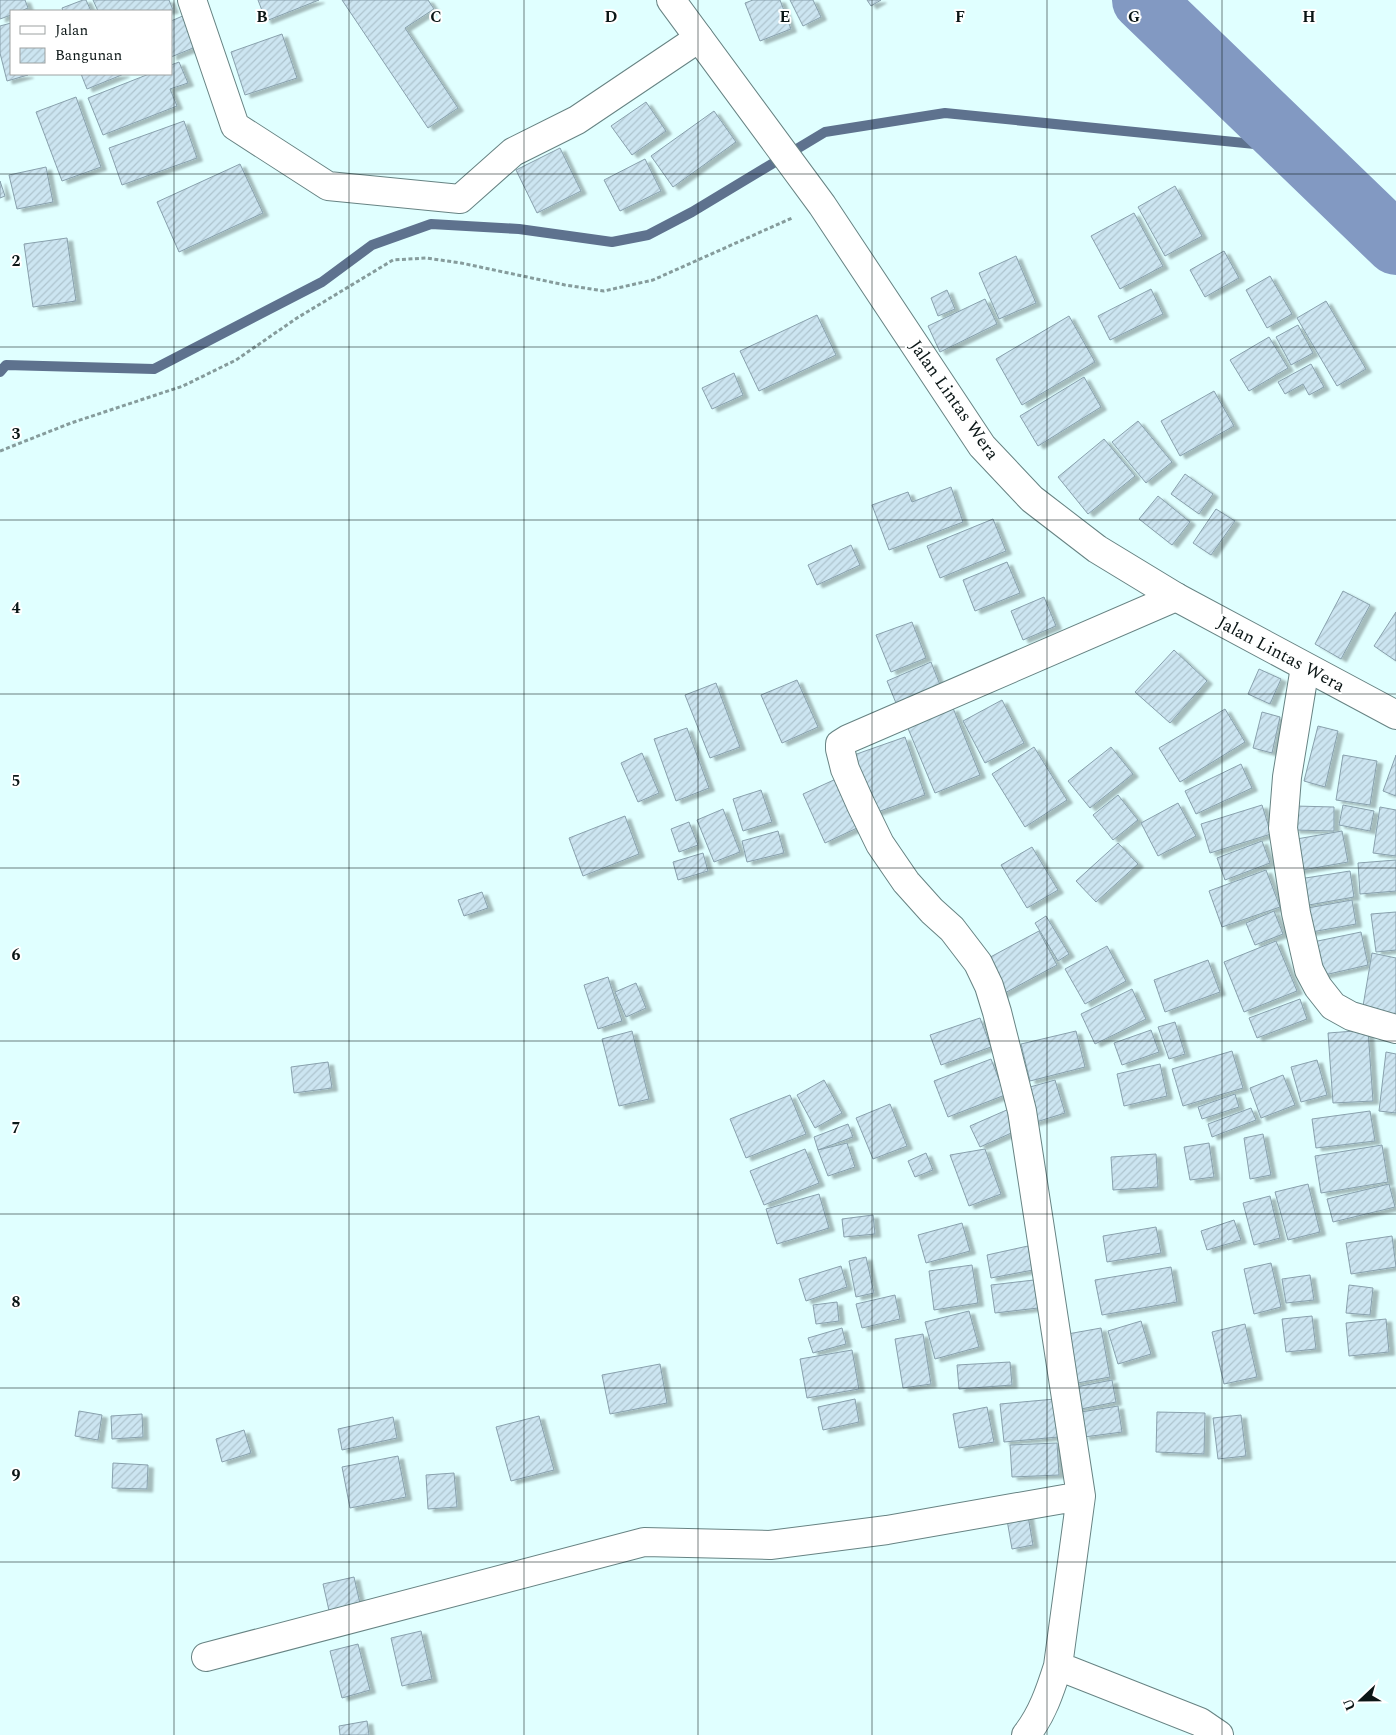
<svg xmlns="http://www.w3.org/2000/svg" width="1396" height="1735" viewBox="0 0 1396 1735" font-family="Spectral,serif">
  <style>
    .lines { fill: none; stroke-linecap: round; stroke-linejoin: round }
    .stream { stroke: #5e728e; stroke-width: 10 }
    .river { stroke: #8299c2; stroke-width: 62 }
    .building { fill: url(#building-hatch); stroke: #88a0ac; filter: url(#shadow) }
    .minor-casing { stroke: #678383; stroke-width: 30 }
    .secondary-casing { stroke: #678383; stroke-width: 30 }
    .path { stroke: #869c9c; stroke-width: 3; stroke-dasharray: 4 2.5; stroke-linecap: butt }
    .minor { stroke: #fff; stroke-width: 28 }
    .secondary { stroke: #fff; stroke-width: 28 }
    .grid { fill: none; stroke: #0b1616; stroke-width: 1; stroke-opacity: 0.55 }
    .labels { text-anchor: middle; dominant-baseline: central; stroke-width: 4; stroke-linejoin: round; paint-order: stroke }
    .street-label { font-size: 18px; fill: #0b1616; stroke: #fff }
    .grid-label { font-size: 16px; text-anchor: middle; font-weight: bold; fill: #0b1616; stroke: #fff; stroke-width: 4; stroke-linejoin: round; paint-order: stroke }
  </style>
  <defs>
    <pattern id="building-hatch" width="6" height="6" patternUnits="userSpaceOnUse" patternTransform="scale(1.25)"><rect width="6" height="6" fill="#cce5f1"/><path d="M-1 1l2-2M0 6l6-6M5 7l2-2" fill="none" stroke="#aec4ce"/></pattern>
    <filter id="shadow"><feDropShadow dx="5.5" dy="3" stdDeviation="1" flood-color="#0004"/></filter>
  </defs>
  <rect width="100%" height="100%" fill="#e0ffff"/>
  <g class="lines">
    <path class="stream" d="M0 372 6 365 154 369 322 282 372 245 431 224 519 229 612 242 648 235 692 212 825 132 945 113 1294 148"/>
    <path class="river" d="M1143 0 1396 244"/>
  </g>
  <path class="building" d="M0 0H25L28 8 21 11H11V15L0 19Z
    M83 0H86L91 11H63L62 8Z
    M93 0H169L173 10 169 11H98Z
    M258 0H319L266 21Z
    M342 0H428L434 9 405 28 458 108 428 128Z
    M753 0H780L791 29 760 41 745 3Z
    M790 0H813L821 17 803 26Z
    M867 0H881L871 6Z
    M185 15 198 46 171 57V21Z
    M11 23V74L28 75 7 81 0 53V26Z
    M282 34 297 78 245 95 231 52Z
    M179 62 188 83 170 89 177 106 103 135 88 98 149 74H171V65Z
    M81 74H124L87 89Z
    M76 97 101 167 62 181 36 112Z
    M646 102 666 131 632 155 611 126Z
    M714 111 736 142 673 187 651 156Z
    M184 121 197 158 122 185 109 148Z
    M560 148 581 191 537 213 516 170Z
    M645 159 661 191 620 211 604 180Z
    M240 164 263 213 179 252 157 202Z
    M46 167 53 202 17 209 9 175Z
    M0 181 5 196 0 198Z
    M1175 186 1202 236 1165 256 1138 207Z
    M1134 213 1163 266 1120 289 1091 236Z
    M67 238 76 301 33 307 24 244Z
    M1224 251 1239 278 1205 297 1190 270Z
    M1016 256 1036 303 999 319 979 273Z
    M1270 276 1292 314 1267 328 1246 290Z
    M1151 289 1163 314 1110 340 1098 316Z
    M947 290 955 309 938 316 931 298Z
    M985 299 997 324 940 352 928 326Z
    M1326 301 1366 369 1337 386 1297 318Z
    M817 315 836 355 759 391 740 351Z
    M1069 316 1095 362 1022 405 996 359Z
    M1298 325 1313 353 1291 365 1276 337Z
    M1269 337 1288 368 1249 391 1230 360Z
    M1311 364 1324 387 1309 395 1303 384 1285 394 1278 382Z
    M734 373 743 395 712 409 702 388Z
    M1084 377 1101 407 1038 446 1020 416Z
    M1214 391 1234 426 1180 456 1161 421Z
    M1138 421 1172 462 1146 483 1112 442Z
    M1104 439 1135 476 1088 514 1058 477Z
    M1185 474 1213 494 1199 514 1171 494Z
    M951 487 963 522 889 550 872 505 908 492 912 502Z
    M1158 496 1190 522 1172 545 1139 519Z
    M1216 509 1235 521 1211 555 1193 543Z
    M993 519 1006 551 940 578 927 546Z
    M851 545 860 565 817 585 808 565Z
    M1007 562 1020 593 975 611 963 580Z
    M1343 591 1370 605 1341 659 1315 644Z
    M1044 597 1056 626 1023 640 1011 611Z
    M1396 612V661L1374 646Z
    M912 622 926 658 891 672 876 635Z
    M1174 650 1207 681 1170 723 1135 692Z
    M931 662 942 690 898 708 887 681Z
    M1259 669 1281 679 1270 704 1248 694Z
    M797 680 818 727 782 743 761 695Z
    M716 683 740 747 710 758 685 695Z
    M1002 700 1024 743 985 763 963 721Z
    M953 708 980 775 935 793 907 726Z
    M1225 709 1245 742 1180 782 1159 748Z
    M1262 712 1280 717 1272 753 1253 748Z
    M1318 726 1338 731 1325 787 1304 781Z
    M687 728 709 788 676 801 654 739Z
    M905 737 925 795 872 814 851 756Z
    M1034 747 1067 800 1025 827 992 774Z
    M1111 747 1133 774 1090 808 1068 781Z
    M642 753 659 793 638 802 621 763Z
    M1343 755 1377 761 1370 805 1336 800Z
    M1396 755V796L1383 791Z
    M1241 764 1252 788 1196 814 1185 791Z
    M836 779 857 828 825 843 803 794Z
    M761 790 772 822 743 831 733 799Z
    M1118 795 1138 820 1113 840 1093 815Z
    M1178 803 1196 836 1158 856 1141 823Z
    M1262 805 1271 834 1210 853 1201 824Z
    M1343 805 1374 811 1370 831 1339 825Z
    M1295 806 1334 807V831L1294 830Z
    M1380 807 1396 810V856L1373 853Z
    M723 809 740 852 714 862 697 820Z
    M625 816 639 854 583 876 569 838Z
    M689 822 698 845 679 852 671 829Z
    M778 831 784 853 747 862 742 841Z
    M1342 831 1348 862 1297 871 1291 840Z
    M1262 841 1270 863 1225 880 1217 858Z
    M1118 843 1138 864 1096 902 1076 881Z
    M1032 847 1058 890 1027 908 1001 865Z
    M703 853 708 871 678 880 673 862Z
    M1396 860V891L1360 894 1358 863Z
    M1266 870 1280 907 1222 927 1209 891Z
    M1350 871 1354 897 1303 906 1299 879Z
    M482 892 488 908 464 916 458 900Z
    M1352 900 1356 924 1306 933 1302 909Z
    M1274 911 1283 934 1255 945 1246 923Z
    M1396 912V950L1376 952 1371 914Z
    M1046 916 1069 954 1058 961 1035 923Z
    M1039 931 1057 965 1001 995 983 961Z
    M1361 932 1368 965 1320 976 1313 942Z
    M1276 941 1297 991 1244 1012 1224 962Z
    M1107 946 1126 981 1085 1004 1065 969Z
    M1372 953 1396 958V1018L1362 1012Z
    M1208 960 1220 992 1165 1012 1154 980Z
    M608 977 622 1021 598 1029 584 985Z
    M636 983 646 1008 626 1017 615 992Z
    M1132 989 1146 1019 1095 1044 1081 1014Z
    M1300 999 1307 1019 1257 1038 1249 1018Z
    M980 1018 991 1047 941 1065 930 1035Z
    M1175 1022 1185 1054 1169 1059 1158 1027Z
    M1151 1030 1159 1052 1122 1065 1114 1043Z
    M1368 1030 1373 1101 1333 1103 1328 1033Z
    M632 1031 649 1099 619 1106 602 1039Z
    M1076 1031 1085 1067 1030 1081 1021 1044Z
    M1232 1051 1243 1088 1183 1106 1172 1069Z
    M1386 1052 1396 1054V1113L1379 1111Z
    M991 1059 1005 1095 948 1117 934 1081Z
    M1317 1060 1327 1095 1301 1102 1291 1067Z
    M328 1062 332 1088 294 1093 291 1067Z
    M1160 1064 1167 1096 1124 1106 1117 1074Z
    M1283 1075 1295 1105 1261 1118 1250 1088Z
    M824 1080 842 1113 815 1128 797 1095Z
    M1055 1080 1065 1113 1033 1123 1023 1089Z
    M1235 1094 1239 1107 1202 1119 1198 1107Z
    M790 1095 806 1134 746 1158 730 1119Z
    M890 1104 907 1146 873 1159 856 1118Z
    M1251 1108 1256 1120 1212 1137 1208 1124Z
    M1009 1109 1018 1130 980 1147 970 1126Z
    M1370 1111 1375 1141 1316 1148 1312 1119Z
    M848 1124 853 1137 818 1150 814 1137Z
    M1263 1134 1271 1175 1250 1179 1244 1138Z
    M847 1143 855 1167 828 1176 818 1150Z
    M1209 1143 1214 1177 1190 1180 1184 1147Z
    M1382 1145 1388 1182 1321 1193 1315 1156Z
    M805 1149 819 1183 764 1205 750 1171Z
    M985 1149 1001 1194 969 1206 950 1155Z
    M926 1153 933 1170 915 1177 908 1161Z
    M1156 1154 1158 1187 1113 1190 1111 1157Z
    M1308 1184 1320 1232 1288 1240 1275 1192Z
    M1389 1184 1395 1207 1333 1222 1327 1199Z
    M819 1194 829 1228 777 1244 766 1209Z
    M1270 1196 1280 1238 1254 1245 1243 1203Z
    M873 1215 875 1234 844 1237 842 1219Z
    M1234 1220 1241 1240 1207 1250 1201 1231Z
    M962 1223 970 1251 926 1263 918 1235Z
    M1156 1227 1161 1253 1107 1262 1103 1236Z
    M1392 1236 1396 1267 1351 1274 1346 1243Z
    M1028 1246 1033 1270 991 1278 987 1255Z
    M866 1257 874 1293 856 1297 849 1261Z
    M1271 1263 1281 1307 1254 1314 1244 1269Z
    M972 1265 978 1303 934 1310 929 1271Z
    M841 1266 847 1287 806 1301 799 1279Z
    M1171 1267 1177 1302 1102 1315 1095 1280Z
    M1310 1275 1314 1300 1286 1303 1282 1279Z
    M1034 1280 1038 1308 995 1313 991 1285Z
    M1349 1285 1373 1288 1370 1315 1346 1313Z
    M895 1295 900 1319 862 1328 856 1304Z
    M837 1302 839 1321 816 1324 813 1305Z
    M969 1311 979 1347 935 1359 925 1322Z
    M1312 1316 1316 1349 1286 1352 1282 1319Z
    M1386 1319 1389 1352 1349 1356 1346 1323Z
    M1141 1321 1151 1354 1118 1364 1108 1331Z
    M1245 1324 1257 1377 1224 1384 1212 1332Z
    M842 1328 846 1344 813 1353 808 1338Z
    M1101 1328 1110 1377 1072 1384 1062 1335Z
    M923 1334 931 1384 903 1388 895 1339Z
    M852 1350 859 1389 807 1398 800 1359Z
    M1010 1362 1012 1385 959 1389 957 1365Z
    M660 1364 667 1403 610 1414 602 1375Z
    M1112 1380 1116 1402 1076 1410 1071 1388Z
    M855 1399 859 1422 823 1430 818 1407Z
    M1055 1399 1058 1437 1004 1442 1000 1404Z
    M1118 1406 1122 1432 1084 1437 1081 1412Z
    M987 1407 994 1442 959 1448 953 1414Z
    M79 1411 102 1415 98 1440 75 1436Z
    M1157 1412 1205 1413 1204 1454 1156 1452Z
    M142 1414 143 1437 112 1439 111 1416Z
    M1241 1415 1246 1456 1218 1459 1213 1418Z
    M539 1416 554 1470 511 1481 496 1427Z
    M393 1417 397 1438 342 1450 338 1429Z
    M244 1430 251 1453 222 1462 216 1439Z
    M1057 1443 1059 1475 1012 1477 1010 1445Z
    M398 1456 406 1497 350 1508 342 1467Z
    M113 1463 148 1465 147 1489 112 1488Z
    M454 1473 457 1507 428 1509 426 1475Z
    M1027 1510 1033 1545 1012 1549 1006 1514Z
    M354 1577 361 1608 330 1615 323 1584Z
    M421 1631 432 1679 402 1686 391 1638Z
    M358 1644 370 1690 342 1698 330 1651Z
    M367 1721 369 1735H340L339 1726Z"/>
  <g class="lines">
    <defs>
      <path id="minor" d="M192 0 235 126 328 186 460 199 513 152 577 120 699 38
        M1305 667 1287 777 1283 828 1296 913 1309 970 1318 987 1333 1006 1351 1016 1396 1029
        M206 1657 644 1542 770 1545 887 1530 1081 1496
        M1058 1666 1200 1722 1219 1735
        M1026 1735C1042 1715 1050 1691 1058 1666L1081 1496 1022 1111 997 1012 989 986 978 963 952 929 932 911 906 882 880 844 861 805 845 769 840 749V744L848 739 1176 597"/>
      <path id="secondary" d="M671 0 822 205 982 446 1032 499 1097 549 1176 597 1396 715"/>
    </defs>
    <use href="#minor" class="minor-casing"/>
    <use href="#secondary" class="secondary-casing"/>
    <path class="path" d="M0 451 71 423 183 386 236 360 297 318 393 260 426 258 461 263 565 285 604 291 653 280 792 218"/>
    <use href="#minor" class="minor"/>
    <use href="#secondary" class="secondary"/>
  </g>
  <path class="grid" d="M174 0V1735M349 0V1735M524 0V1735M698 0V1735M872 0V1735M1047 0V1735M1222 0V1735M0 174H1396M0 347H1396M0 520H1396M0 694H1396M0 868H1396M0 1041H1396M0 1214H1396M0 1388H1396M0 1562H1396"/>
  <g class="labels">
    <g class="street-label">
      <text transform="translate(954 400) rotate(55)">Jalan Lintas Wera</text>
      <text transform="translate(1281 654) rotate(28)">Jalan Lintas Wera</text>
    </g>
  </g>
  <g class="grid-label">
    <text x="262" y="22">B</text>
    <text x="436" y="22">C</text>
    <text x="611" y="22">D</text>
    <text x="785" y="22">E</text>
    <text x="960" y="22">F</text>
    <text x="1134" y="22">G</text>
    <text x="1309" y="22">H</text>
    <text x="16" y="266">2</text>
    <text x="16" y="439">3</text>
    <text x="16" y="613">4</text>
    <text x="16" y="786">5</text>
    <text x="16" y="960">6</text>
    <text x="16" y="1133">7</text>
    <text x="16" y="1307">8</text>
    <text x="16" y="1480">9</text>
  </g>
  <rect x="10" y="10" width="162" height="65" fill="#ffffff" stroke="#9da2a2"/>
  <rect x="20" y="26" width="25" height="8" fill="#ffffff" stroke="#9da2a2"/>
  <text x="55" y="35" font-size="15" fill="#0b1616">Jalan</text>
  <rect x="20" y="48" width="25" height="15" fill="url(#building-hatch)" stroke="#9da2a2"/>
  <text x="55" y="60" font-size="15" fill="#0b1616">Bangunan</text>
  <g transform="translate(1361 1700) rotate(248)" stroke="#ffffff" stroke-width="4" paint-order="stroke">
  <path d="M0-4L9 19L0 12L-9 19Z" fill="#0b1616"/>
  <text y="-8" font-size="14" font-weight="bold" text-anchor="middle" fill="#0b1616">U</text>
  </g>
</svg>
